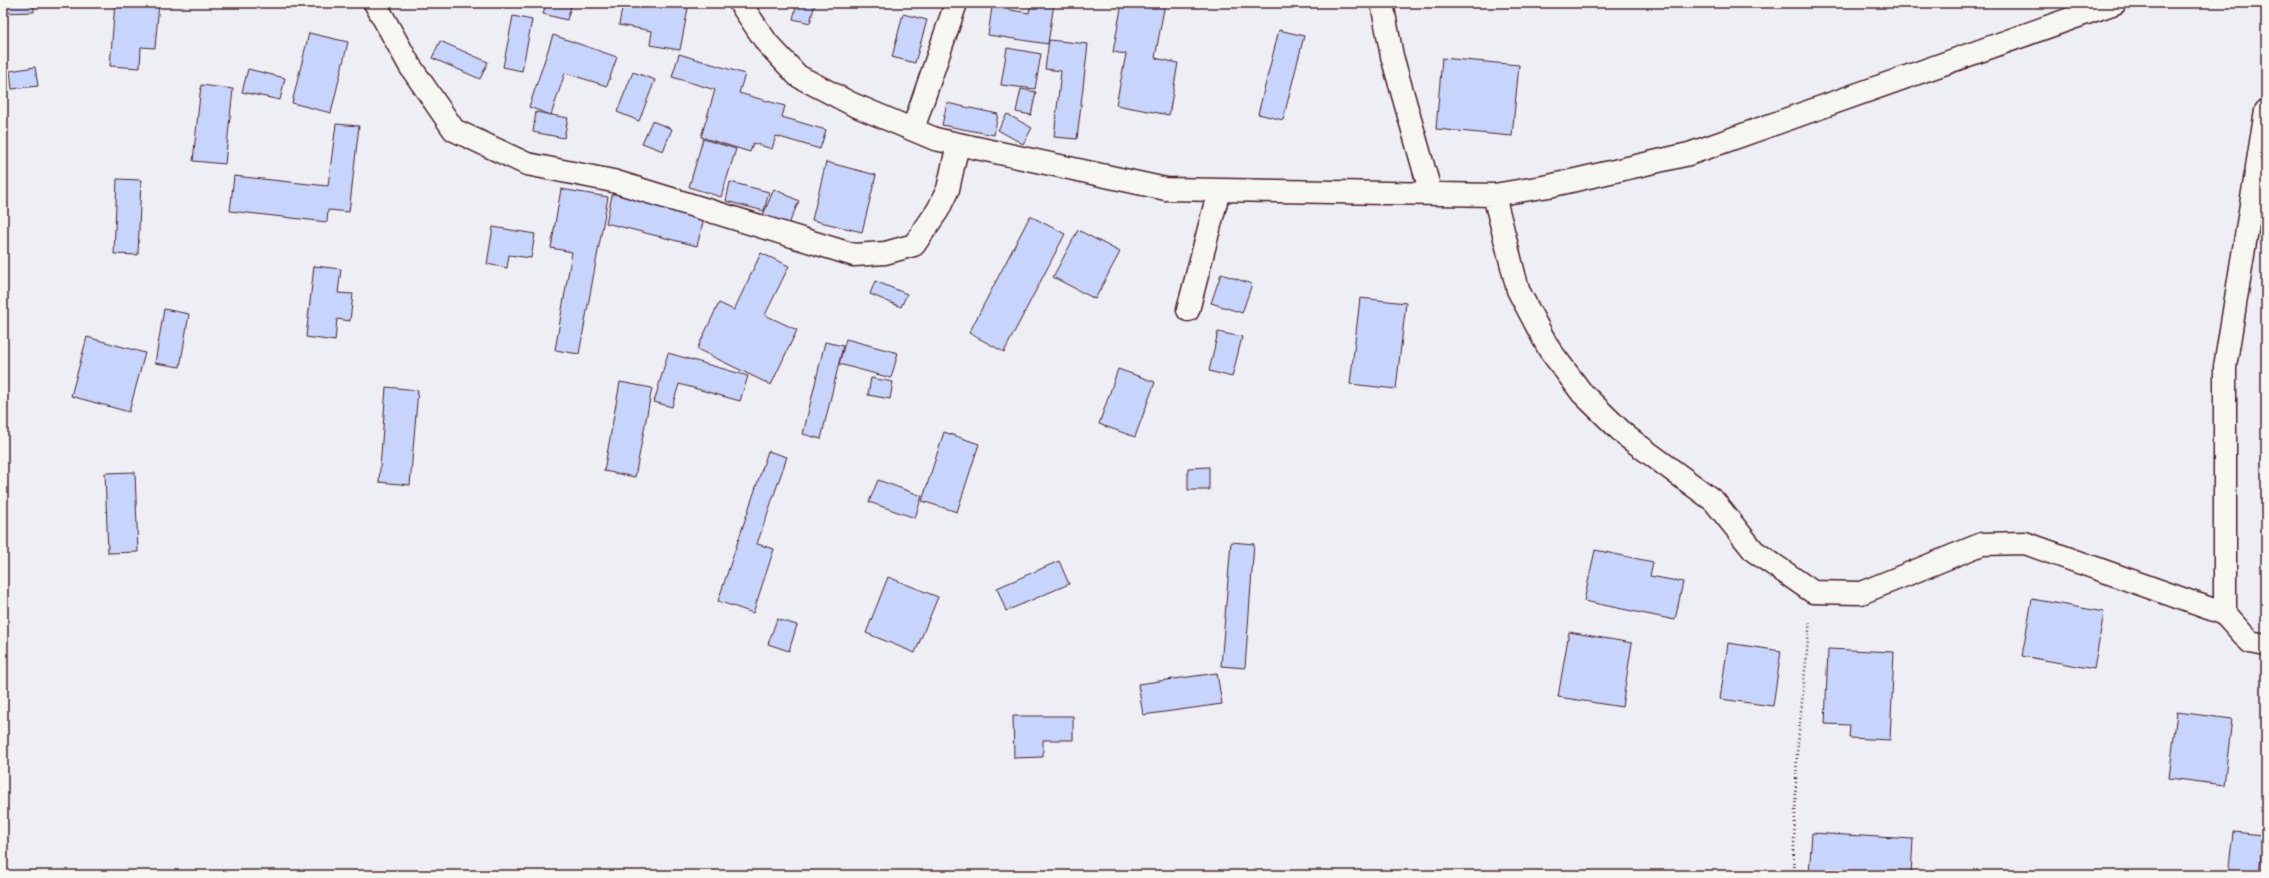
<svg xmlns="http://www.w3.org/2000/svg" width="2269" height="878" viewBox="0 0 2269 878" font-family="'Patrick Hand',sans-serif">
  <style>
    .building { fill: #c7d5fc; stroke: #4a1f2b }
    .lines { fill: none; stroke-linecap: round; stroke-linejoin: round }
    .minor-casing { stroke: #4a1f2b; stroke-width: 25 }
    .path { stroke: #4a1f2b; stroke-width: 2.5; stroke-dasharray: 1 3; stroke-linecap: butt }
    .minor { stroke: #f6f6f2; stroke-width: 22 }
  </style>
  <rect width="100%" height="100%" fill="#edeff4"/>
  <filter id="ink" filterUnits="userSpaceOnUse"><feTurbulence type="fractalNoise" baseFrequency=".025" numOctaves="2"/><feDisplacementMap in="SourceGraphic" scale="8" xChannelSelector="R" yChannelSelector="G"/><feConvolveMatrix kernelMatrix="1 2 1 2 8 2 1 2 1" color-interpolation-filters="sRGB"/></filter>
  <g filter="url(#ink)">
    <path class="building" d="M3 3H34V12L3 13Z
      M115 3H159L155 48 141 47 140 68 110 66Z
      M546 3H572L567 20 543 14Z
      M623 3H641L661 7 662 3H689L680 50 650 45 652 31 619 25Z
      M797 3H815L810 23 793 19Z
      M1031 3H1054L1048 44 988 35 992 7 1029 13Z
      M1122 3H1165L1155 58 1178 63 1169 115 1116 105 1126 54 1113 52Z
      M903 14 927 20 915 63 892 57Z
      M513 16 532 20 522 71 503 67Z
      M1279 30 1304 36 1283 120 1258 114Z
      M309 33 348 42 331 113 292 103Z
      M553 35 617 57 607 86 565 73 551 115 529 107Z
      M1049 40 1088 44 1077 139 1054 137 1061 71 1045 69Z
      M440 41 488 62 480 79 432 58Z
      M1007 48 1041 54 1035 89 1001 85Z
      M679 54 745 74 739 93 785 106 782 117 826 130 820 149 776 136 772 149 753 143 750 152 701 137 715 90 672 77Z
      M1442 58 1519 65 1512 136 1436 129Z
      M35 67 38 86 12 89 10 71Z
      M248 69 285 78 280 100 242 92Z
      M633 72 655 80 639 121 617 112Z
      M201 85 233 89 225 164 193 161Z
      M1021 89 1036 92 1031 115 1016 112Z
      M947 103 998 114 994 135 942 125Z
      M536 112 568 118 564 138 533 132Z
      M1007 114 1032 128 1023 144 998 130Z
      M652 121 672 129 663 151 642 143Z
      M336 124 359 126 349 212 328 210 327 222 230 211 234 176 328 186Z
      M703 139 736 149 721 197 689 187Z
      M826 162 876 175 862 232 812 220Z
      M117 179 141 180 138 255 114 254Z
      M730 182 769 192 764 211 726 201Z
      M561 189 608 197 579 354 555 350 572 252 551 248Z
      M774 189 799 201 788 226 763 215Z
      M613 191 705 214 697 246 606 223Z
      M1030 216 1065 234 1004 352 969 333Z
      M493 227 535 234 531 258 509 255 507 268 487 264Z
      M1078 230 1120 252 1095 299 1053 277Z
      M761 253 789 266 765 315 797 330 771 385 697 349 719 303 734 310Z
      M314 266 341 269 338 293 353 294 350 321 337 319 335 341 306 337Z
      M1221 274 1252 284 1242 313 1211 303Z
      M875 281 907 294 901 307 870 294Z
      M1360 298 1406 303 1396 389 1350 384Z
      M164 309 189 314 180 367 155 363Z
      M1218 332 1242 337 1232 377 1209 371Z
      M87 337 145 353 129 412 71 396Z
      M846 339 898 353 891 378 839 364Z
      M825 342 843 346 821 439 803 434Z
      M668 353 748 376 740 401 679 384 672 407 654 402Z
      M1118 369 1155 382 1135 437 1099 424Z
      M871 378 893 382 890 399 868 395Z
      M620 382 652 388 635 477 604 471Z
      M386 387 418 390 410 485 379 482Z
      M944 432 979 444 957 512 922 501Z
      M768 451 787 457 757 544 774 549 753 613 718 601Z
      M1209 467V490H1188V468Z
      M135 472 138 552 108 553 105 473Z
      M878 480 922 496 915 518 869 502Z
      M1231 542 1254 544 1245 668 1221 666Z
      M1595 550 1653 562 1650 576 1683 582 1675 620 1584 601Z
      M1059 561 1069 584 1006 611 997 588Z
      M888 577 938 597 915 653 866 633Z
      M2032 599 2104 612 2094 669 2022 656Z
      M777 619 797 625 789 651 768 644Z
      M1569 632 1632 643 1622 707 1558 697Z
      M1728 643 1781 651 1773 706 1720 699Z
      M1828 649 1894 652 1890 740 1849 738 1850 725 1825 724Z
      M1217 673 1222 704 1143 715 1138 684Z
      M2177 712 2232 719 2224 785 2169 778Z
      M1013 716H1073V740H1043V757L1014 758Z
      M2233 832 2263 835 2259 875H2228Z
      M1812 833 1913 839 1911 875H1809Z"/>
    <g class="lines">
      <defs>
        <path id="minor" d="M375 3 410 66 454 130 527 164 613 181 854 255 885 253 914 245 938 210 948 189 958 144
          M740 3 767 43 798 76 852 104 935 139 1166 189 1494 195 1549 186 1689 154 2115 3
          M1382 3 1392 56 1431 194
          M913 129 956 3
          M1494 195 1518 290 1549 349 1582 393 1626 436 1714 501 1754 551 1813 592 1861 593 1982 544 2025 543 2225 614 2250 642 2266 645
          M1188 310 1219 190
          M2225 614V367L2266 111"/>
      </defs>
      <use href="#minor" class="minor-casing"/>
      <path class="path" d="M1793 875 1797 753 1810 620"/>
      <use href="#minor" class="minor"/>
    </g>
  </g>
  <rect width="2269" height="878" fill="none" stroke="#f6f6f2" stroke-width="16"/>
  <rect x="8" y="8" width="2253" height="862" fill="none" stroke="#4a1f2b" stroke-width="1.5" filter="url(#ink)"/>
</svg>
